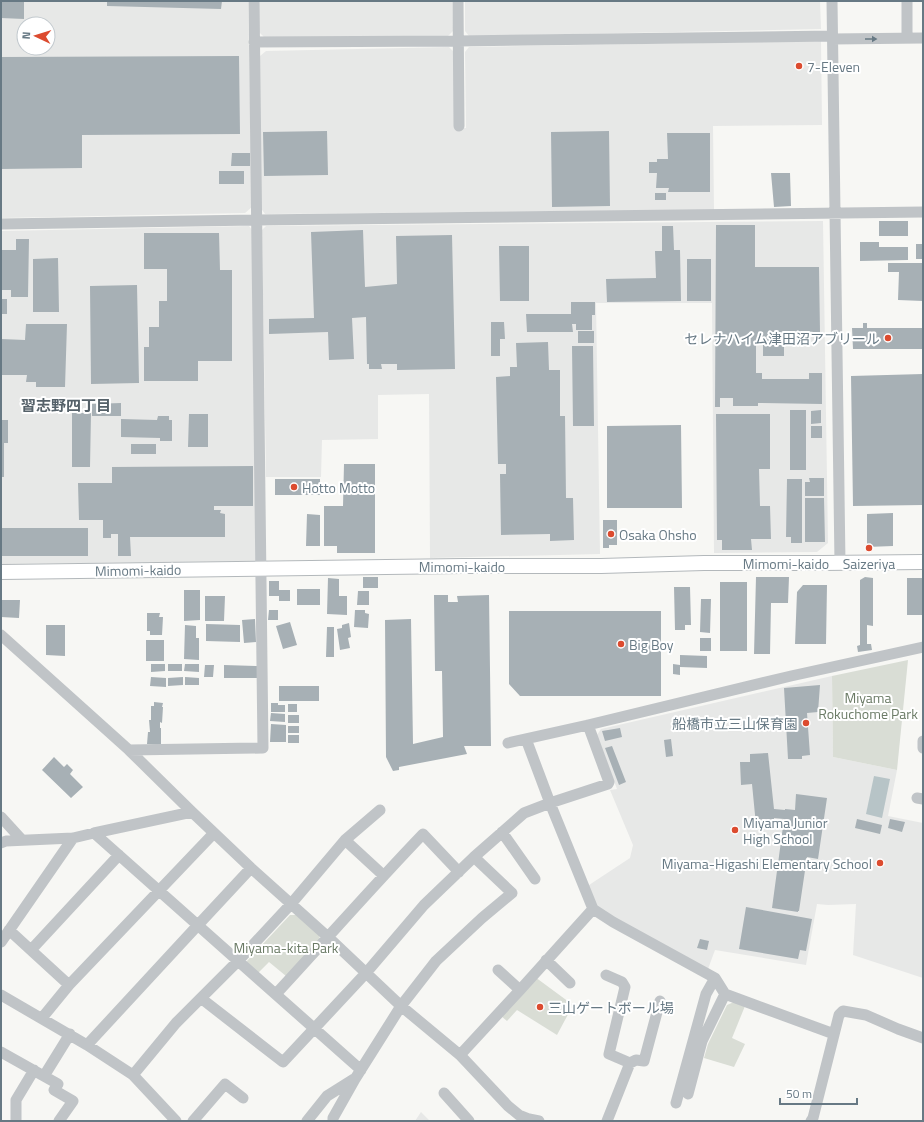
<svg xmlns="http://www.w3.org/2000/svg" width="924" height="1122" viewBox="0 0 924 1122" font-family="'Titillium Web','Noto Sans JP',sans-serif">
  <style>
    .built { fill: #e7e8e7; fill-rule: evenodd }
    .green { fill: #d9ddd5 }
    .water { fill: #b7c4c7 }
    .building { fill: #a7b0b5 }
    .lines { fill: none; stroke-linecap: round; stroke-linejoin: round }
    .major-casing { stroke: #b3b8bb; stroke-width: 16 }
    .minor { stroke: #c0c4c7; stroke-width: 11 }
    .major { stroke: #fff; stroke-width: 14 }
    .oneway { fill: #677984 }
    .poi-dot { fill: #dc4b2f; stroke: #fff; stroke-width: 1.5 }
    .labels { text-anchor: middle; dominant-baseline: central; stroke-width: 4; stroke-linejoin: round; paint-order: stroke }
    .poi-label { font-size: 14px; fill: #677984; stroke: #fff; text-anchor: start }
    .street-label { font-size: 14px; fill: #677984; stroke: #fff }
    .park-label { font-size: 14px; fill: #6b7b66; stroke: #fff }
    .neighbourhood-label { font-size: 15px; font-weight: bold; fill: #556169; stroke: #fff }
  </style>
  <rect width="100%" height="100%" fill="#f7f7f4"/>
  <path class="built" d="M1 1H248L252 207 245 213 1 218ZM24 24H48V48H24Z
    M259 1H452L453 31 448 36 265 38 259 32Z
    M465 1H820L821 29 469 36 465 31Z
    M821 41 822 125 713 126 714 210 265 214 260 207V56L266 51 449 47 454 52 455 128H466L465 52 469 47Z
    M823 221 828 543 817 552 714 553 712 303H596L600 554 430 558 429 394 378 395V439L322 440 321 477H266L262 230 266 226Z
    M249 226 252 230 256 561 1 564V231Z
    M832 676 833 757 897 770 888 816 923 823V978L853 955 856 904 828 905 817 904 806 965 715 950 708 969 614 918 594 904 586 887 630 858 633 845 610 790 617 789 597 735 601 729Z
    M421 1112 430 1121H415Z"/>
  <path class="green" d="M908 660 897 770 833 757 832 676Z
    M290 915H296L319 934 320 941 286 976 269 962 257 974 248 968 247 961Z
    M535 977 573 1005 557 1035 517 1010 507 1021 501 1016Z
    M734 1002 745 1006 732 1038 745 1044 734 1067 704 1058 708 1044 727 1005Z"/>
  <path class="water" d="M874 776 890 779 882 818 866 814Z"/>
  <path class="building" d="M1 1H24V19L1 18Z
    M107 1H222L221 9 107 6Z
    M239 56 240 134 82 135V168L1 169V57Z
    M327 131 328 175 264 176 263 132Z
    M609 131 610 206 552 207 551 132Z
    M667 133H710V192H668L669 188H656L657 173H649V162H657V159H668Z
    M232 153H250V166H231Z
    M219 171H244V184H219Z
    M771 173H790L791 206 774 207Z
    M655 193H666V200H655Z
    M879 221H908V236H879Z
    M716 225H755V267H819L820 332H791V339H784V356H763V339H756V373H762V379H809V373H822V404L758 403V406H733V398H720V407H715Z
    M662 226H673L674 250H680L681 301 607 302 606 279 656 278 655 251H662Z
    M363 230 365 287 397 284 396 236 452 235 455 369 397 370V364H381L382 369H369V364H367L366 317 352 318 354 359 329 360 328 332 269 334V319L314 318 311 232Z
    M144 233H219L220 270H232V361H198V381H144V347H149V327H159V301H167V269H144Z
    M16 239H29L28 297H11V290H1V250H16Z
    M860 242H879V247H908V260L860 261Z
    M916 244H923V259H916Z
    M499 246H529V301H500Z
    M58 258 59 312H33V259Z
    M687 259H711V301H687Z
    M888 263H923V301L898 300 899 272H888Z
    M137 285 139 383 91 384 90 286Z
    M1 299H7V314H1Z
    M571 302H595V315H592V330H576V324H572L573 332H527L526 314H571Z
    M491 322H504L505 339H500V356H491Z
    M863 323H867V328H923V349H853L852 328H863Z
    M26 324H67L65 387H36V382H26L27 375H1V339L25 340Z
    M578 331H594V343H578Z
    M548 342 549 370H560V416H565L566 498H573L574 540 550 541V534L501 535 500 474H506V464H498L496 377 510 376V367H517L516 343Z
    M572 346H593L594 426H573Z
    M923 374V505L853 506 851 376Z
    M121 403V416H92V404Z
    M790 410H806V470H790Z
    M821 410V423L811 424V411Z
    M72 413H91L90 467H72Z
    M189 414H208V447H188Z
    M716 414H770V469H759L760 506H770L771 539H751L752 550H722V540H717Z
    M158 416H169V420H172V441H160V438L121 437V419L157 420Z
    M1 420H8V443H4V477H1Z
    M681 425 682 508H607V426Z
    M811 426H822V438H811Z
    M131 444H156V454H131Z
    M344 464H375V553H337V546H324V506H343Z
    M253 466V506H214V510H221L220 513 225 514V537H130L131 556H118V534H111V538H103V520H79L78 483H112V467Z
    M809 478H824V496H805V482H810Z
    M275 479H320V495H275Z
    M787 479H802V543H791V537H786Z
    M805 498H824L825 542H805Z
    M893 513V546L867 547V514Z
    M307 514 320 515V546H306Z
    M603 520H617V545H609V548H603Z
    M1 528H88V556H1Z
    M363 577H378V588H363Z
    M756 577H789L788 603H771L770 654H754Z
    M865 577 873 578V626L867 625V644H871L872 650 858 652 857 646 860 645V580Z
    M328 578 339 579V596H347V615L327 614Z
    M907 578H923V615H907Z
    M269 581H279V590H290V601H279V596H269Z
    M720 582H747V651H720Z
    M803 585H827L826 644H795L797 592Z
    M674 587H690L691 625H685V630H675Z
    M297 589H320V605H297Z
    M184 590H200V620L184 621Z
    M358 591H369V605H357Z
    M434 595H448V602H458L457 596 489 595 490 670 491 746H464L467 754 399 767V770L393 771 386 757 385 620 411 619 413 744 443 737 442 671H435Z
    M205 596H225L224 621H205Z
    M701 599H711L710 633 700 632Z
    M1 600H20L19 618 1 617Z
    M269 610H278V620H268Z
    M355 610H365V613L369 614 368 628 354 627Z
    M509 611H661V696H520L509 684Z
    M147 613H160L159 617H163L162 635H150V631H147Z
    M255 619 256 642 244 643 242 620Z
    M290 622 297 645 283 649 276 626Z
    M349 623 351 637 348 638 350 648 340 650 337 629 342 628V625Z
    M206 624 240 625V642L206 641Z
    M46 625H65V656L46 655Z
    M185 625 196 626V638H199V660L184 659Z
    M327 627H334V657H326Z
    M700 638H711V651H700Z
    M146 640H164V661H146Z
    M680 655 707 656V668L680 667V675L673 674V664L680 665Z
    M151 664H165V671L151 672Z
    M168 664H182V671H168Z
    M185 664H199V672L184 671Z
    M205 665H214L213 677H204Z
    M224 665 258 666 257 678H224Z
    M151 677 166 678V687L150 686Z
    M183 677V685L168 686V678Z
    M185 677 199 678V685H185Z
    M820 685 818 712 807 713 810 755 802 756V759H788L784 688Z
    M279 686H319V701H279Z
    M154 702 163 703 162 707H163L162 723 160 722V728H161V745L147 744 148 732H150L149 720H151V706H154Z
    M271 703H278V705H285V712H271Z
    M288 704H297V712H288Z
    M271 713 285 714V722L270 721Z
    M288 715H299V723H288Z
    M271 724 286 725V742H270Z
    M288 726H299V733H288Z
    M620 728 622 737 605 741 602 731Z
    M288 735H299V743H288Z
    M671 739 673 756 666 757 664 740Z
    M612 746 626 782 619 785 605 748Z
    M768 753 774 809 785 810V809L795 810 796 794 827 798 818 859 807 857 799 911H798V912L772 908 784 819 774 818V824L756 825 752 784 741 785 740 762H750V754Z
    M54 757 64 767 67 764 73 770 70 774 83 787 71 798 42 770Z
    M857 819 882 825 880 834 855 828Z
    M890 819 905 822 902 832 888 828Z
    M746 907 812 919 806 951 800 950 798 959 739 949Z
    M700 939 709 941 707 950 697 948Z"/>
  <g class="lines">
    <defs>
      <path id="major" d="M1 572 462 566H601L704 563H822L923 562"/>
    </defs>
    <use href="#major" class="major-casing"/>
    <path class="minor" d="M458 1 459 126
      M832 1 840 563
      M907 38V1
      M832 39 923 38
      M254 42 458 41 832 36
      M1 224 257 220 923 212
      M1 635 129 750 192 812 251 868 328 937 401 1006 460 1055 508 1106 519 1115 529 1119 539 1121
      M526 739 550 803 593 909 613 922 715 978 725 994 834 1034
      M923 741V748
      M508 743 588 725
      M129 750 263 748 254 1
      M917 798 923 799
      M1 817 22 840
      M502 832 535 879
      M94 833 361 1070
      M345 840 383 875
      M1 843 6 841 73 838 94 833 192 812
      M9 930 69 985
      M1 942 73 838
      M31 950 119 855
      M546 960 570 983
      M498 970 520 990
      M606 975 622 982 625 987 609 1054 630 1063
      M276 994C325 941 373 886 423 834L459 872
      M1 995 87 1045 133 1075 176 1121
      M202 999 283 1062 366 973 424 905 474 857 524 813 550 803 608 784 609 782 588 725 791 676 923 647
      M42 1018 69 985 214 833
      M87 1045 198 925 251 868
      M1 1052 58 1084 54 1090 73 1101 59 1121
      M460 1055 520 990 593 909
      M133 1075 176 1023 238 961 291 904 345 840 380 810
      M44 1076 70 1034
      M444 1093 469 1121
      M688 1094 702 1041 725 994
      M676 1103 706 994 715 978
      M16 1121V1100L34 1070
      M193 1121 225 1084 243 1098
      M307 1121 327 1096 354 1079
      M333 1121V1118L355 1079 401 1006 436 961 482 918 512 893 474 857
      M607 1121 630 1063 636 1060 644 1061 660 1001
      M811 1121 813 1118 839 1015 843 1011 866 1015 898 1029 923 1038"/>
    <use href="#major" class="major"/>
  </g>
  <defs><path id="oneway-solid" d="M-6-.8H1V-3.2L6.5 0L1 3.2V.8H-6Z"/></defs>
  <use class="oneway" href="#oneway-solid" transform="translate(871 39)"/>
  <g class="poi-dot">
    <circle cx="799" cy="66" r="4"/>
    <circle cx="888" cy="338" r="4"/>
    <circle cx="294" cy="487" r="4"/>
    <circle cx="611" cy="534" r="4"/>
    <circle cx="869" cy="548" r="4"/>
    <circle cx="621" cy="644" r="4"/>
    <circle cx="806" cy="723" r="4"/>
    <circle cx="735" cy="830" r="4"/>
    <circle cx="880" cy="863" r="4"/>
    <circle cx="540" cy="1007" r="4"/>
  </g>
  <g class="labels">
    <g class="poi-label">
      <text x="807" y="66">7-Eleven</text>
      <text x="880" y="338" text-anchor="end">セレナハイム津田沼アブリール</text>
      <text x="302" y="487">Hotto Motto</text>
      <text x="619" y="534">Osaka Ohsho</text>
      <text x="869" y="563" text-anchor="middle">Saizeriya</text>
      <text x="629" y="644">Big Boy</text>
      <text x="798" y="723" text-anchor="end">船橋市立三山保育園</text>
      <text x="743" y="822">Miyama Junior<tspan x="743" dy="16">High School</tspan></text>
      <text x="872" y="863" text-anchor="end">Miyama-Higashi Elementary School</text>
      <text x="548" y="1007">三山ゲートボール場</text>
    </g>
    <g class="street-label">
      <text x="786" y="563">Mimomi-kaido</text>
      <text x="462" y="566">Mimomi-kaido</text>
      <text transform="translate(138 570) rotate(-1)">Mimomi-kaido</text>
    </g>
    <g class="park-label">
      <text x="868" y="697">Miyama<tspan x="868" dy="16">Rokuchome Park</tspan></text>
      <text x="286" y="947">Miyama-kita Park</text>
    </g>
    <g class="neighbourhood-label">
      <text x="66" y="405">習志野四丁目</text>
    </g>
  </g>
  <rect width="924" height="1122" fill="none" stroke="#677984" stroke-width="4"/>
  <g transform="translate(36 36) rotate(274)"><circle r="19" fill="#ffffff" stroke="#c2c9ce"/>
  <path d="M0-3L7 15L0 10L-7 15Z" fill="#dc4b2f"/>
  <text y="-6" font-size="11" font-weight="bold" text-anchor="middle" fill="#677984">N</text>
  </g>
  <path d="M780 1098v6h77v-6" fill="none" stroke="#677984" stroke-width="2"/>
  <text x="786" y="1098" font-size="12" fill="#677984" stroke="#ffffff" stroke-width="3" paint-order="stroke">50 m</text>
</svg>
